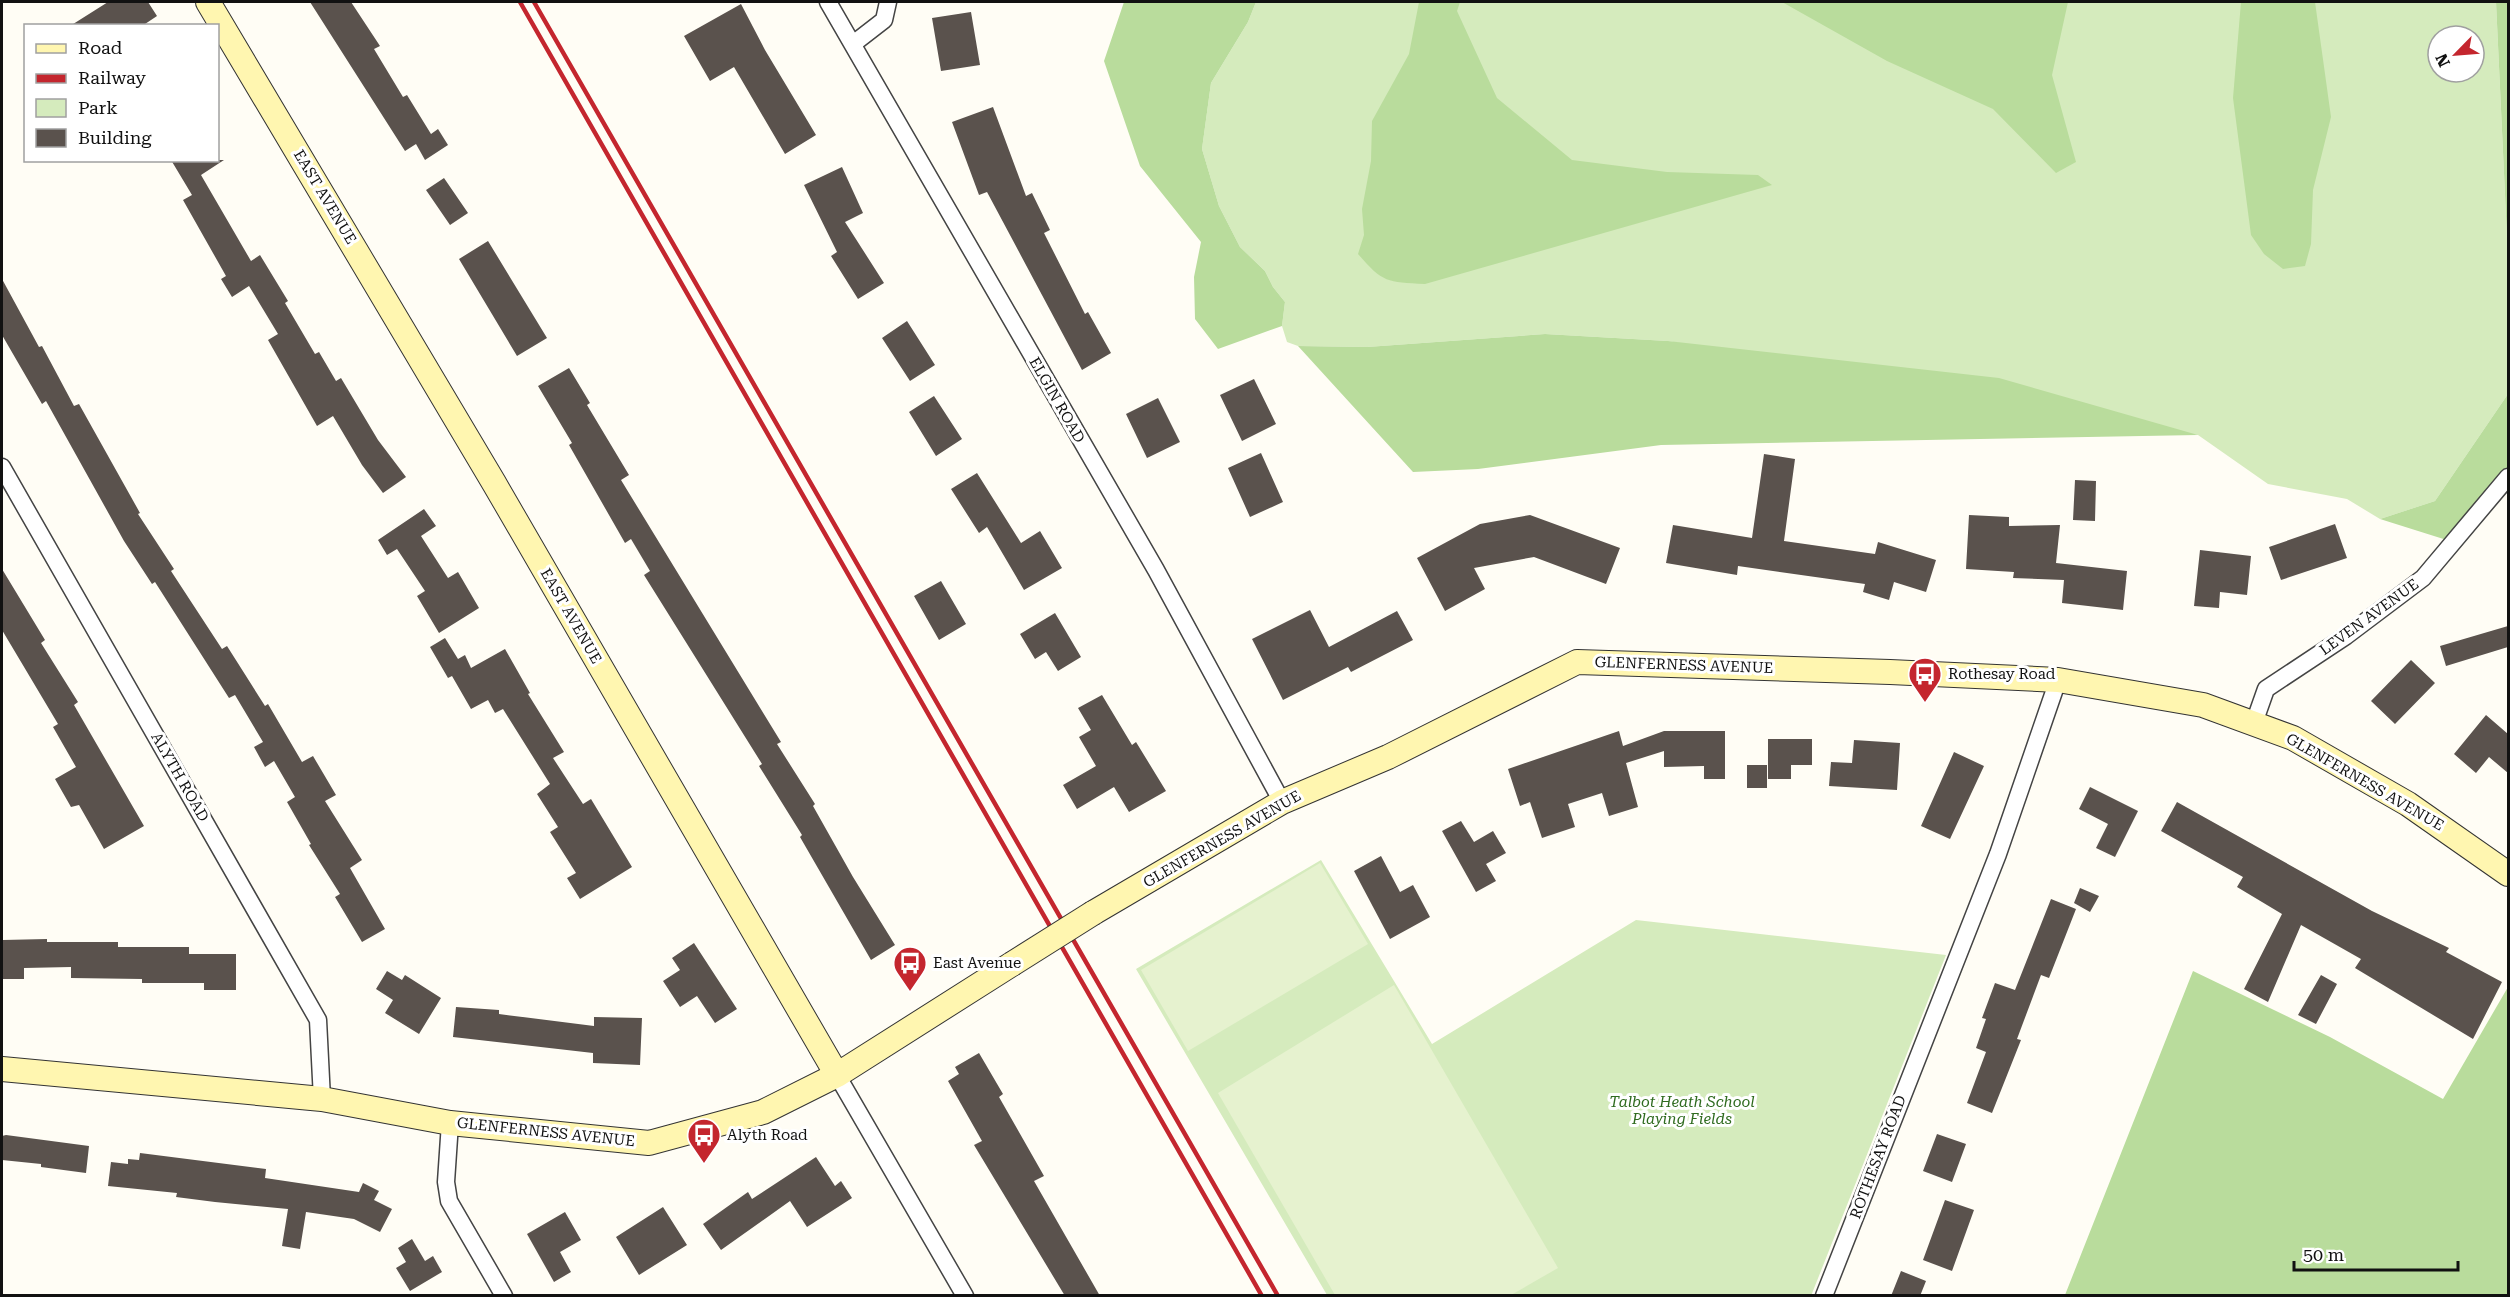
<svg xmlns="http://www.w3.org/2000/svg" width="2510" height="1297" viewBox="0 0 2510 1297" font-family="'Roboto Serif',serif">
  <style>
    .green { fill: #d5ebbd; fill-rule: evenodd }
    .forest { fill: #b9dc9c }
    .pitch { fill: #e6f2cf }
    .building { fill: #5a524d }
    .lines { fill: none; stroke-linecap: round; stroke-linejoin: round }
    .street-casing { stroke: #444; stroke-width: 19 }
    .secondary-casing { stroke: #333; stroke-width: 26 }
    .street { stroke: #fff; stroke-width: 16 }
    .secondary { stroke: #fff6b0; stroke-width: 24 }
    .rail { stroke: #c4262e; stroke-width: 4.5 }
    .secondary-bridge-casing { stroke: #333; stroke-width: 26; stroke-linecap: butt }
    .secondary-bridge { stroke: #fff6b0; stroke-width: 24 }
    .labels { text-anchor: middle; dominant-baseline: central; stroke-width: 6; stroke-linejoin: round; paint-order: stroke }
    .street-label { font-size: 15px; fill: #111; stroke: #fff }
    .poi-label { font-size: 15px; fill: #111; stroke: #fff; text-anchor: start }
    .park-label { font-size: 15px; font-style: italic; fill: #2f6b1f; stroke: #fff }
  </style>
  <rect width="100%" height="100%" fill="#fffdf5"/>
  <path class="green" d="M1256 2H2496L2508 259V394L2435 501 2380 519 2347 499 2268 484 2198 435 1668 341 1545 334 1367 347 1298 346 1287 342 1282 326 1285 302 1273 287 1265 271 1240 247 1219 206 1202 149 1211 83 1248 22ZM2438 36H2474V72H2438Z
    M1321 860 1432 1044 1636 920 1946 955 1811 1296 1327 1295 1136 969Z"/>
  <path class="forest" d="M1124 2H1256L1248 22 1211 83 1202 149 1219 206 1240 247 1265 271 1273 287 1285 302 1282 326 1218 349 1195 319 1194 277 1201 242 1140 166 1104 61Z
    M1419 2H1460L1457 11 1497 98 1572 160 1667 172 1758 175 1772 185 1425 284C1387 282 1383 283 1358 254L1364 235 1362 209 1371 161 1372 121 1409 54Z
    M1782 2H2068L2052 75 2076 162 2056 173 1993 109 1887 61Z
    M2241 2H2315L2331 117 2313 190 2311 244 2305 266 2283 269 2264 254 2251 235 2233 98Z
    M2496 2H2508V259Z
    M1545 334 1668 341 1999 378 2198 435 1661 445 1478 469 1413 472 1298 346 1367 347Z
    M2508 394V477L2453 542 2380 519 2435 501Z
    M2193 971 2330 1037 2443 1099 2508 987V1295H2065Z"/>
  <path class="pitch" d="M1320 863 1368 944 1188 1051 1141 970Z
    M1394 985 1558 1268 1511 1295H1335L1218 1093Z"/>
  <path class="building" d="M108 2H148L157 16 142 26H70Z
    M310 2H351L380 46 374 49 403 97 407 95 431 134 438 129 448 145 425 160 416 144 405 151Z
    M741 4 765 50 816 135 785 154 734 67 710 81 684 36Z
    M971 12 980 65 941 71 932 18Z
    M993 107 1026 196 1032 193 1050 230 1044 233 1085 314 1088 312 1111 353 1082 370 987 192 979 195 952 122Z
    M171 160H224L201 175 251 261 260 255 288 301 285 303 315 354 319 352 336 381 341 378 378 440 406 477 383 493 362 465 333 416 317 426 268 340 278 334 249 286 232 297 221 279 226 276 183 200 192 195Z
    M842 167 863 213 845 222 884 283 858 299 831 256 837 252 804 185Z
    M444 178 468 213 450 225 426 190Z
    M488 241 547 338 517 356 459 259Z
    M2 279 39 347 42 346 74 406 79 404 140 513 138 514 174 569 171 571 222 649 227 646 265 706 268 704 302 762 313 756 336 795 325 801 362 860 350 868 385 929 362 942 335 897 340 894 309 845 311 844 287 802 295 797 274 761 265 767 254 747 263 742 235 695 229 698 155 582 152 584 124 541 46 401 42 404 2 335Z
    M907 321 935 365 910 381 882 338Z
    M569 368 590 403 587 405 629 475 621 480 781 742 777 744 815 804 813 806 853 877 895 945 871 960 800 837 802 835 759 766 762 764 644 575 650 571 631 539 625 543 569 445 572 443 538 386Z
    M1254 379 1276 424 1242 441 1220 395Z
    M934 396 962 439 936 456 909 412Z
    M1158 398 1180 442 1147 458 1126 414Z
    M1261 453 1283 502 1250 517 1228 468Z
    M1764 454 1795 459 1784 541 1875 554 1878 542 1936 560 1926 592 1894 582 1889 600 1863 592 1865 584 1738 566 1737 575 1666 563 1673 525 1752 538Z
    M977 473 1021 543 1040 531 1062 568 1024 590 987 527 979 533 951 489Z
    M2075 480 2096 481 2095 521 2073 520Z
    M424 509 436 526 421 536 448 578 458 572 479 608 439 633 417 596 425 591 397 549 387 555 378 540Z
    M1530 515 1620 548 1606 584 1534 557 1474 568 1485 589 1445 611 1417 558 1480 524Z
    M1969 515 2009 517V526L2060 525 2056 563 2127 571 2123 610 2062 603 2064 580 2013 578 2014 572 1966 569Z
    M2335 524 2347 558 2281 580 2269 547Z
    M2200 550 2251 556 2247 595 2220 592 2219 608 2194 606Z
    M2 569 45 640 41 643 78 702 74 705 144 826 104 849 79 805 71 807 55 779 76 767 53 727 58 724 2 630Z
    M941 581 966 624 939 640 914 596Z
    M1310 610 1329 647 1397 611 1413 640 1351 672 1348 667 1283 700 1252 639Z
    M1055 613 1081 657 1058 671 1046 652 1035 659 1020 634Z
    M2508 626V647L2446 666 2440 646Z
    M445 638 458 659 465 655 471 668 505 649 530 693 528 694 564 752 553 758 583 804 591 799 632 867 580 899 567 878 576 873 550 832 558 827 537 794 550 784 503 709 495 713 488 700 471 709 452 676 448 678 430 647Z
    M2411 660 2435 683 2395 724 2371 701Z
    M1102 695 1132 745 1136 742 1166 791 1129 812 1114 787 1077 809 1063 785 1096 766 1079 737 1091 730 1078 708Z
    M2486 715 2508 734V773L2489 757 2476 773 2454 754Z
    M1619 731 1623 746 1664 731H1725V779H1704V766L1664 767V751L1626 763 1638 807 1609 816 1602 793 1568 804 1575 827 1542 838 1530 802 1520 806 1508 769Z
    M1768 739H1812V765H1791V779H1768Z
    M1854 740 1900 743 1897 790 1829 786 1831 762 1852 763Z
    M1954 752 1984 766 1950 839 1921 826Z
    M1747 765H1767V788H1747Z
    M2090 787 2138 811 2115 857 2096 848 2108 824 2079 809Z
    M2177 802 2372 911 2449 948 2446 952 2502 982 2473 1039 2355 968 2361 959 2301 925 2268 1002 2244 989 2282 914 2237 887 2243 877 2161 831Z
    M1461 821 1474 842 1493 831 1506 853 1486 864 1496 881 1476 892 1442 831Z
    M1381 856 1400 892 1413 885 1430 917 1390 939 1354 871Z
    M2080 888 2099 896 2090 912 2074 903Z
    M2051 899 2076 909 2049 978 2041 975 2017 1039 2021 1040 1992 1113 1967 1103 1986 1052 1976 1048 1986 1019 1982 1018 1995 983 2015 990Z
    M47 939V942H118V947H189V954H236V990H204V983H142V979L71 978V967L24 968V979H3V940Z
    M694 943 737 1009 715 1023 697 996 680 1007 663 981 680 970 672 958Z
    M387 971 402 980 405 975 441 998 419 1034 385 1013 393 1000 376 989Z
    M2321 975 2337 984 2316 1024 2298 1015Z
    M456 1007 499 1010V1014L594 1026V1017L642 1018 640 1065 593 1063V1053L453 1037Z
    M979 1053 1003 1094 999 1097 1044 1176 1034 1181 1100 1296H1065L974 1145 982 1141 948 1081 959 1074 955 1067Z
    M1937 1134 1966 1144 1952 1182 1923 1171Z
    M6 1135 89 1146 86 1173 41 1167V1164L2 1160V1136Z
    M140 1153 266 1169 265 1178 359 1192 363 1183 379 1191 374 1200 392 1209 380 1232 354 1219 306 1212 300 1249 282 1246 288 1209 215 1202 176 1197 177 1193 108 1186 111 1162 128 1164V1159L139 1160Z
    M816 1157 835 1186 841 1181 852 1198 807 1227 790 1201 721 1250 703 1224 748 1192 752 1199Z
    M1945 1200 1974 1210 1952 1271 1923 1260Z
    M663 1207 687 1245 639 1275 616 1237Z
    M565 1212 581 1240 560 1252 571 1272 554 1282 527 1234Z
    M412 1239 425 1261 433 1256 442 1272 410 1291 396 1268 406 1262 398 1248Z
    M1901 1271 1926 1281 1920 1296H1891Z"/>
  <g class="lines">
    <defs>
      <path id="street" d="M828 2 1156 570 1282 802
        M853 44 884 20 888 2
        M2 467 318 1020 322 1099
        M2254 723 2266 689 2346 636 2423 578 2508 477
        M837 1075 965 1296
        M450 1123 446 1182 449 1201 504 1296
        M1824 1296 1998 854 2058 680"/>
      <path id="secondary" d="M208 2 494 483 837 1075
        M1093 913 1282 802 1388 757 1577 662 1890 672 2058 680 2203 705 2293 738 2408 804 2508 874
        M2 1069 322 1099 450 1123 649 1143 763 1112 837 1075 1012 964"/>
    </defs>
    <use href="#street" class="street-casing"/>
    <use href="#secondary" class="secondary-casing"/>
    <use href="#street" class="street"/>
    <use href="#secondary" class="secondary"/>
    <path class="rail" d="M520 2 1262 1296
      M534 2 1278 1296"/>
    <defs>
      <path id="secondary-bridge" d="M1012 964 1093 913"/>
    </defs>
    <use href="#secondary-bridge" class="secondary-bridge-casing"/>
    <use href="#secondary-bridge" class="secondary-bridge"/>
  </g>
  <defs>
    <symbol id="bus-pin" viewBox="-11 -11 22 30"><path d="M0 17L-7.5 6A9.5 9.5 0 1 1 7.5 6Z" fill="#c4262e" stroke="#fff"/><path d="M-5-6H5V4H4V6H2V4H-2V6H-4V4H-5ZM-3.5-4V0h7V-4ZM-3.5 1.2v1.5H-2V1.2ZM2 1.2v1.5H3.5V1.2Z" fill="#fff"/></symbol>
  </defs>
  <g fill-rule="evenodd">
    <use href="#bus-pin" x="1906" y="655" width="38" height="52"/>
    <use href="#bus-pin" x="891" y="944" width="38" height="52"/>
    <use href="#bus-pin" x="685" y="1116" width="38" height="52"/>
  </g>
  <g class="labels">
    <g class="street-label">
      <text transform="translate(325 197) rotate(59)">EAST AVENUE</text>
      <text transform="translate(1057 400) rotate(60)">ELGIN ROAD</text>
      <text transform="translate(571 616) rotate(60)">EAST AVENUE</text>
      <text transform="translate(2369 617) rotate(-36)">LEVEN AVENUE</text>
      <text transform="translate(1684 665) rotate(2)">GLENFERNESS AVENUE</text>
      <text transform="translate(180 777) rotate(60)">ALYTH ROAD</text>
      <text transform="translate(2365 782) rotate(30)">GLENFERNESS AVENUE</text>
      <text transform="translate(1222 839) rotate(-30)">GLENFERNESS AVENUE</text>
      <text transform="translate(546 1132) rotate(6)">GLENFERNESS AVENUE</text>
      <text transform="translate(1878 1157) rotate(-69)">ROTHESAY ROAD</text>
    </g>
    <g class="poi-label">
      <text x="1948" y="674">Rothesay Road</text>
      <text x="933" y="963">East Avenue</text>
      <text x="727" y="1135">Alyth Road</text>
    </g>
    <g class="park-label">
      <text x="1682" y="1102">Talbot Heath School<tspan x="1682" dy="17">Playing Fields</tspan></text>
    </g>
  </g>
  <rect width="2510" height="1297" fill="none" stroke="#111111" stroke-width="6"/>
  <rect x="24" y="24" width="195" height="138" fill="#ffffff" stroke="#a0a0a0" stroke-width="1.5"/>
  <rect x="36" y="44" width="30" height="9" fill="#fff6b0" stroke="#a0a0a0" stroke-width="1.5"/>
  <text x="78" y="54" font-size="18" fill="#111111">Road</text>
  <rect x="36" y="74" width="30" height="9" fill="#c4262e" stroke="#a0a0a0" stroke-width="1.5"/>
  <text x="78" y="84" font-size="18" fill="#111111">Railway</text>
  <rect x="36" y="99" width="30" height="18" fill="#d5ebbd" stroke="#a0a0a0" stroke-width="1.5"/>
  <text x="78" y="114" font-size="18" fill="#111111">Park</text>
  <rect x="36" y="129" width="30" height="18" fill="#5a524d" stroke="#a0a0a0" stroke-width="1.5"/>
  <text x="78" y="144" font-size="18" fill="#111111">Building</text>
  <g transform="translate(2456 54) rotate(245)"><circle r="28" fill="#ffffff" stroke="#a0a0a0" stroke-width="1.5"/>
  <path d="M0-4.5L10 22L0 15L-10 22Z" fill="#c4262e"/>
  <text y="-9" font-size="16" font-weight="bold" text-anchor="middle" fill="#111111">N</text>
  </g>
  <path d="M2294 1261v9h164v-9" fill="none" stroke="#111111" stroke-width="3"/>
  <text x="2303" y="1261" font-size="18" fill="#111111" stroke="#ffffff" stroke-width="4.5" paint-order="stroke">50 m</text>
</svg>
